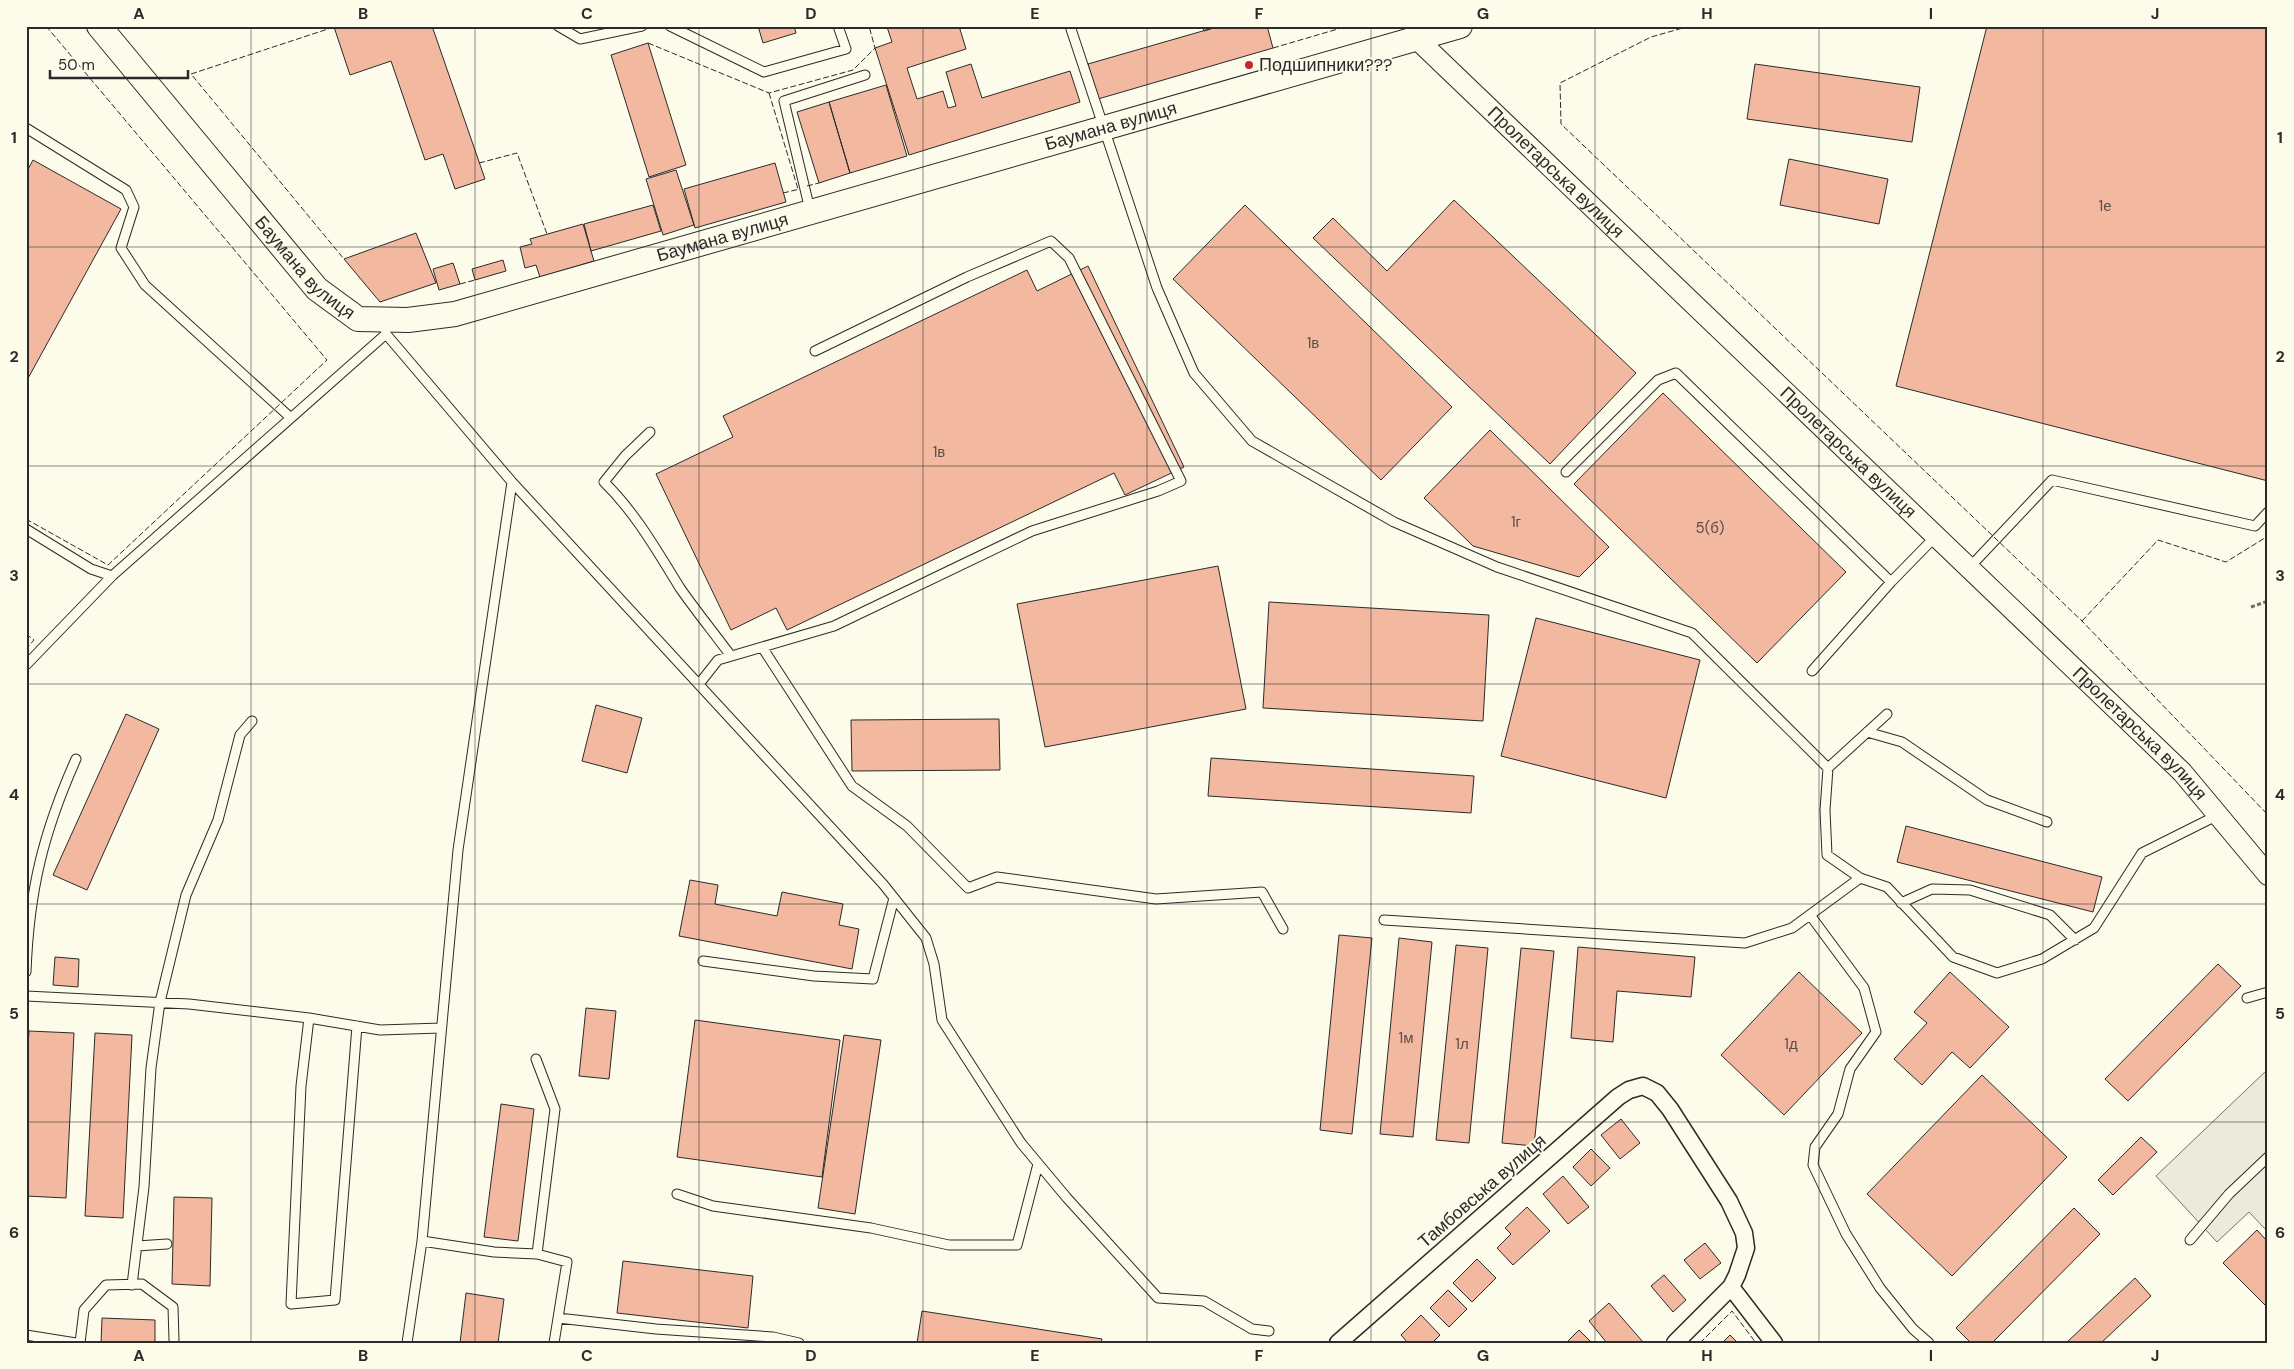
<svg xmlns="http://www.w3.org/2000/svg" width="2294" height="1369" viewBox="0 0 2294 1369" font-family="'DM Sans',sans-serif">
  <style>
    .parking { fill: #eceadb; stroke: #74746e }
    .building { fill: #f2b8a0; stroke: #2b2b2b }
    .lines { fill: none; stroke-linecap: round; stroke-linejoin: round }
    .service-casing { stroke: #2b2b2b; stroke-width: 11 }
    .minor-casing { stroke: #2b2b2b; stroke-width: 19 }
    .tertiary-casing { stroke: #2b2b2b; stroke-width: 22 }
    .secondary-casing { stroke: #2b2b2b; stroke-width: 26 }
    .path { stroke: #6a6964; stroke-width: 3; stroke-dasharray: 4 2.5; stroke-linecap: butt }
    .service { stroke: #fdfbea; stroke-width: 9 }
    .minor { stroke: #fdfbea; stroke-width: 16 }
    .tertiary { stroke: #fdfbea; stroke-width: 20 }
    .secondary { stroke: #fdfbea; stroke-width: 24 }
    .fence { stroke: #2b2b2b; stroke-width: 1; stroke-dasharray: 6 2.5; stroke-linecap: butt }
    .grid { fill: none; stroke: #2b2b2b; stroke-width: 1; stroke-opacity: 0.55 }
    .poi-dot { fill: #c62828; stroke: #fdfbea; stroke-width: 2 }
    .labels { text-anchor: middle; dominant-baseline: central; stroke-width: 4; stroke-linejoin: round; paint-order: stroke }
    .number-label { font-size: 15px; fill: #5d4e48 }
    .poi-label { font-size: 18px; fill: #2b2b2b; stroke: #fdfbea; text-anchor: start }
    .street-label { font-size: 18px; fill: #2b2b2b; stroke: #fdfbea }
    .neatline { fill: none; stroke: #2b2b2b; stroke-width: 2 }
    .grid-label { font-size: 16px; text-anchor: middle; font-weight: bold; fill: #2b2b2b }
  </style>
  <rect width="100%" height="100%" fill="#fdfbea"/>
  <path class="parking" d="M2268 1069V1232L2249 1212 2217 1242 2156 1176Z"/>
  <path class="building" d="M337 26H432L485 179 455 189 443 154 425 160 391 61 350 75 334 27Z
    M758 26H794L796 33 763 43Z
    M890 26H959L966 49 907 68 917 99 943 91 948 108 956 106 946 72 971 64 982 98 1070 71 1080 102 909 155 875 48 892 42 887 27Z
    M1202 26H1220L1204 31Z
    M1220 26H1267L1273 48 1098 99 1088 64Z
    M1987 26H2268V481L1896 386Z
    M648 43 686 165 649 177 611 55Z
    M1755 64 1920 87 1912 142 1747 119Z
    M886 85 907 156 850 173 829 102Z
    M829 102 850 173 819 183 797 112Z
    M1789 159 1888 179 1879 224 1780 205Z
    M33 160 121 209 26 382V173Z
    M775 163 786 202 695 228 684 189Z
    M676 170 694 225 663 235 646 179Z
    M1454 200 1636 373 1550 464 1313 238 1333 218 1387 271Z
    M653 205 661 231 591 251 584 224Z
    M1245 205 1452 407 1381 480 1173 279Z
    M583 224 594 261 540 277 536 265 525 268 520 247 532 244 530 239Z
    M416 233 436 283 380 302 344 259Z
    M503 260 506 271 475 280 472 269Z
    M453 263 460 284 439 290 433 269Z
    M1088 266 1184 467 1125 495 1114 473 787 630 776 608 731 630 656 474 733 437 723 416 1027 270 1037 291Z
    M1663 393 1846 572 1757 663 1574 484Z
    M1490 430 1609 547 1579 577 1473 546 1424 498Z
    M1218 566 1246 709 1045 747 1017 604Z
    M1269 602 1489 615 1483 721 1263 708Z
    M1536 618 1700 660 1666 798 1501 756Z
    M596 705 642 718 627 773 582 761Z
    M126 714 159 729 87 890 53 875Z
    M999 719 1000 770 852 771 851 720Z
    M1211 758 1474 776 1471 813 1208 796Z
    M1906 826 2102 877 2093 912 1897 862Z
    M690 880 718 885 715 904 777 916 782 892 843 904 839 925 859 929 852 969 679 936Z
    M1339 935 1372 938 1352 1134 1320 1130Z
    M1399 938 1432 942 1413 1137 1380 1134Z
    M1456 945 1488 948 1469 1143 1436 1140Z
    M1578 947 1695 957 1691 997 1617 991 1613 1042 1571 1038Z
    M1521 948 1554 951 1534 1146 1502 1143Z
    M55 957 79 959 78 987 53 985Z
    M2218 964 2241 986 2128 1101 2105 1079Z
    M1799 972 1862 1033 1784 1115 1721 1055Z
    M1950 972 2009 1027 1970 1068 1952 1052 1922 1085 1894 1059 1927 1023 1914 1012Z
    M586 1008 616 1011 609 1079 579 1076Z
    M695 1020 840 1040 822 1177 677 1157Z
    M29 1031 74 1033 66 1198 26 1196V1079Z
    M95 1033 132 1035 123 1218 85 1216Z
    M844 1035 881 1040 855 1214 818 1208Z
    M1982 1075 2067 1157 1952 1276 1867 1194Z
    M501 1104 534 1109 518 1241 484 1237Z
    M1621 1119 1640 1143 1620 1159 1601 1135Z
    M2141 1137 2157 1152 2113 1195 2098 1180Z
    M1591 1149 1610 1168 1591 1186 1573 1167Z
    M1563 1176 1589 1207 1568 1224 1543 1194Z
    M174 1197 212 1198 210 1286 172 1284Z
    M1527 1207 1550 1231 1513 1265 1497 1248 1511 1234 1505 1228Z
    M2074 1208 2100 1234 1992 1343H1971L1956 1328Z
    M2257 1230 2268 1242V1305L2266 1306 2223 1263Z
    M1705 1243 1721 1263 1700 1279 1684 1260Z
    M1477 1259 1496 1278 1472 1302 1453 1283Z
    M623 1261 753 1276 748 1328 617 1313Z
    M1664 1275 1686 1300 1673 1312 1651 1286Z
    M2135 1278 2151 1296 2101 1343H2066Z
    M1448 1290 1467 1309 1449 1327 1430 1308Z
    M466 1293 504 1299 498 1343H460Z
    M1609 1303 1643 1342V1343H1607L1589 1321Z
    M922 1311 1102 1339 1101 1343H917Z
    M1421 1315 1440 1335 1432 1343H1408L1401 1335Z
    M102 1318 155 1320V1343H101Z
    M1579 1330 1592 1343H1566Z
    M1730 1335 1738 1343H1722Z"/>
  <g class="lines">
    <defs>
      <path id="service" d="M558 26 580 39 642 26
        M670 26 764 72 846 49 838 26
        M1070 26 1157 288 1194 373 1252 441 1394 522 1497 567 1692 633 1828 768
        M26 128 126 190 134 207 121 248 145 285 291 418
        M810 210 784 101 865 75
        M384 320 386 334 512 482 883 884 926 938 934 964 942 1020 1021 1143 1067 1198 1158 1298 1204 1301 1252 1329 1269 1331
        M650 432 625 456 604 482C635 512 657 551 680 588 696 611 714 633 731 656
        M1566 472 1658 380 1676 373 1891 582
        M26 529 91 569 112 576
        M1969 568 2052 480 2255 526 2268 512
        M762 647 852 786 907 826 968 888 997 877 1156 899 1262 892 1283 929
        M26 665 112 576 386 334
        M1812 671 1891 582 1936 536
        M699 684 718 660 834 626 1032 531 1158 491 1181 481 1069 258 1051 241 967 277 815 351
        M1887 714 1828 768 1825 810 1827 855 1860 878 1887 887 1953 957 1997 973 2042 959 2094 928 2142 853 2218 815
        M1867 732 1902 742 1987 800 2047 822
        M1901 903 1932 889 1970 890 2050 915 2075 940
        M1810 915 1864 988 1876 1032 1850 1069 1838 1114 1815 1147 1813 1165 1846 1234 1880 1288 1913 1329 1929 1343
        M1384 920 1745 943 1792 928 1860 878
        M703 961 814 976 873 979 894 898
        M26 972C29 891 43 833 76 759
        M26 996 189 1004 309 1018 380 1030 441 1028
        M2247 998 2268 992
        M309 1018 301 1086 291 1304 335 1300 357 1026
        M677 1194 713 1206 871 1228 949 1245H1017L1038 1164
        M2190 1240 2229 1194 2268 1157
        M422 1241 494 1252 537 1254 555 1109 536 1059
        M137 1246 167 1244
        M537 1254 567 1262 554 1343
        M132 1285 144 1187 151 1068 160 1002 186 895 218 820 240 735 252 721
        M558 1318 656 1329 773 1337 799 1343
        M26 1335 76 1343
        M80 1343 84 1310 106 1285 142 1284 173 1307 174 1340
        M407 1343 422 1241 458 850 512 482"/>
      <path id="minor" d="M1338 1343 1618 1097 1629 1090 1643 1086 1657 1093 1670 1109 1729 1201 1744 1233 1746 1248 1737 1275 1731 1287 1774 1343
        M1675 1343 1731 1287"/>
      <g id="tertiary">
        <path id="s1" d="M1418 40 2182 772 2268 875"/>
      </g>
      <g id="secondary">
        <path id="s2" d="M99 26 317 289 358 319 408 320 455 314 1460 26"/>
      </g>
    </defs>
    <use href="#service" class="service-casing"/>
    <use href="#minor" class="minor-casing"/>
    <use href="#tertiary" class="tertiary-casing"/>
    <use href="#secondary" class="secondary-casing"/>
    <path class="path" d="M2251 607 2268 601"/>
    <use href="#service" class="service"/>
    <use href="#minor" class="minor"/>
    <use href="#tertiary" class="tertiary"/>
    <use href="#secondary" class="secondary"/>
    <path class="fence" d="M1690 26 1651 37 1560 83 1561 124 2082 621 2268 815
      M334 27 191 74 344 259
      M648 43 769 93 853 70 875 48 869 26
      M1273 48 1348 26
      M769 93 798 189
      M479 163 517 153 547 234
      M807 186 819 183
      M783 193 800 189
      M460 284 475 280
      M26 519 108 565 327 360 46 26
      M2082 621 2158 540 2226 562 2268 536
      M26 634 34 640 26 649
      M1700 1343 1732 1311 1756 1343"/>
  </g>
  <path class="grid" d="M251 26V1343M475 26V1343M699 26V1343M923 26V1343M1147 26V1343M1371 26V1343M1595 26V1343M1819 26V1343M2043 26V1343M26 247H2268M26 466H2268M26 684H2268M26 904H2268M26 1122H2268"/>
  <circle class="poi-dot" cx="1249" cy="65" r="5"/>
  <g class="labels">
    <g class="number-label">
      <text x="2105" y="206">1е</text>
      <text x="1313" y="343">1в</text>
      <text x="939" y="452">1в</text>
      <text x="1516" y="522">1г</text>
      <text x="1710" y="528">5(б)</text>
      <text x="1406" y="1038">1м</text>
      <text x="1462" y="1044">1л</text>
      <text x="1791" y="1044">1д</text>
    </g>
    <g class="poi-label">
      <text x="1259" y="65">Подшипники???</text>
    </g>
    <g class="street-label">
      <text stroke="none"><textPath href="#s2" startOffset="1172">Баумана вулиця</textPath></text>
      <text stroke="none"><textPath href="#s1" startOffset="191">Пролетарська вулиця</textPath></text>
      <text stroke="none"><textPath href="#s2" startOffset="768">Баумана вулиця</textPath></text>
      <text stroke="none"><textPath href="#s2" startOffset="318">Баумана вулиця</textPath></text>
      <text stroke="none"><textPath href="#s1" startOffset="596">Пролетарська вулиця</textPath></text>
      <text stroke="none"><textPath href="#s1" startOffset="1001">Пролетарська вулиця</textPath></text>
      <text transform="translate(1482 1191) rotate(-41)">Тамбовська вулиця</text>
    </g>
  </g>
  <rect width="2294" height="1369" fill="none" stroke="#fdfbea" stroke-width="55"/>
  <path d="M50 70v8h138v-8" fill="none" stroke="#2b2b2b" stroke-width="2.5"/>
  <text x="58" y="70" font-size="15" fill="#2b2b2b" stroke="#fdfbea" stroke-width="4" paint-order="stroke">50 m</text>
  <rect x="28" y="28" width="2238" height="1314" class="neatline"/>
  <g class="grid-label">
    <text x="139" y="19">A</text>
    <text x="363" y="19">B</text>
    <text x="587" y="19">C</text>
    <text x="811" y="19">D</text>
    <text x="1035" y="19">E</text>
    <text x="1259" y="19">F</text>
    <text x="1483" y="19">G</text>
    <text x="1707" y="19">H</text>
    <text x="1931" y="19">I</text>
    <text x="2155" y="19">J</text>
    <text x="14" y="143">1</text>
    <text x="2280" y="143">1</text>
    <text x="14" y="362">2</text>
    <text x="2280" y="362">2</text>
    <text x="14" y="581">3</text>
    <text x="2280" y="581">3</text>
    <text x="14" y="800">4</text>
    <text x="2280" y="800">4</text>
    <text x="14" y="1019">5</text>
    <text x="2280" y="1019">5</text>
    <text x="14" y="1238">6</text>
    <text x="2280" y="1238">6</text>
    <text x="139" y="1361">A</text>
    <text x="363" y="1361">B</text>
    <text x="587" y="1361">C</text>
    <text x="811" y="1361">D</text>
    <text x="1035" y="1361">E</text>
    <text x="1259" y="1361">F</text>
    <text x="1483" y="1361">G</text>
    <text x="1707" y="1361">H</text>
    <text x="1931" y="1361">I</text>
    <text x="2155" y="1361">J</text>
  </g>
</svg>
